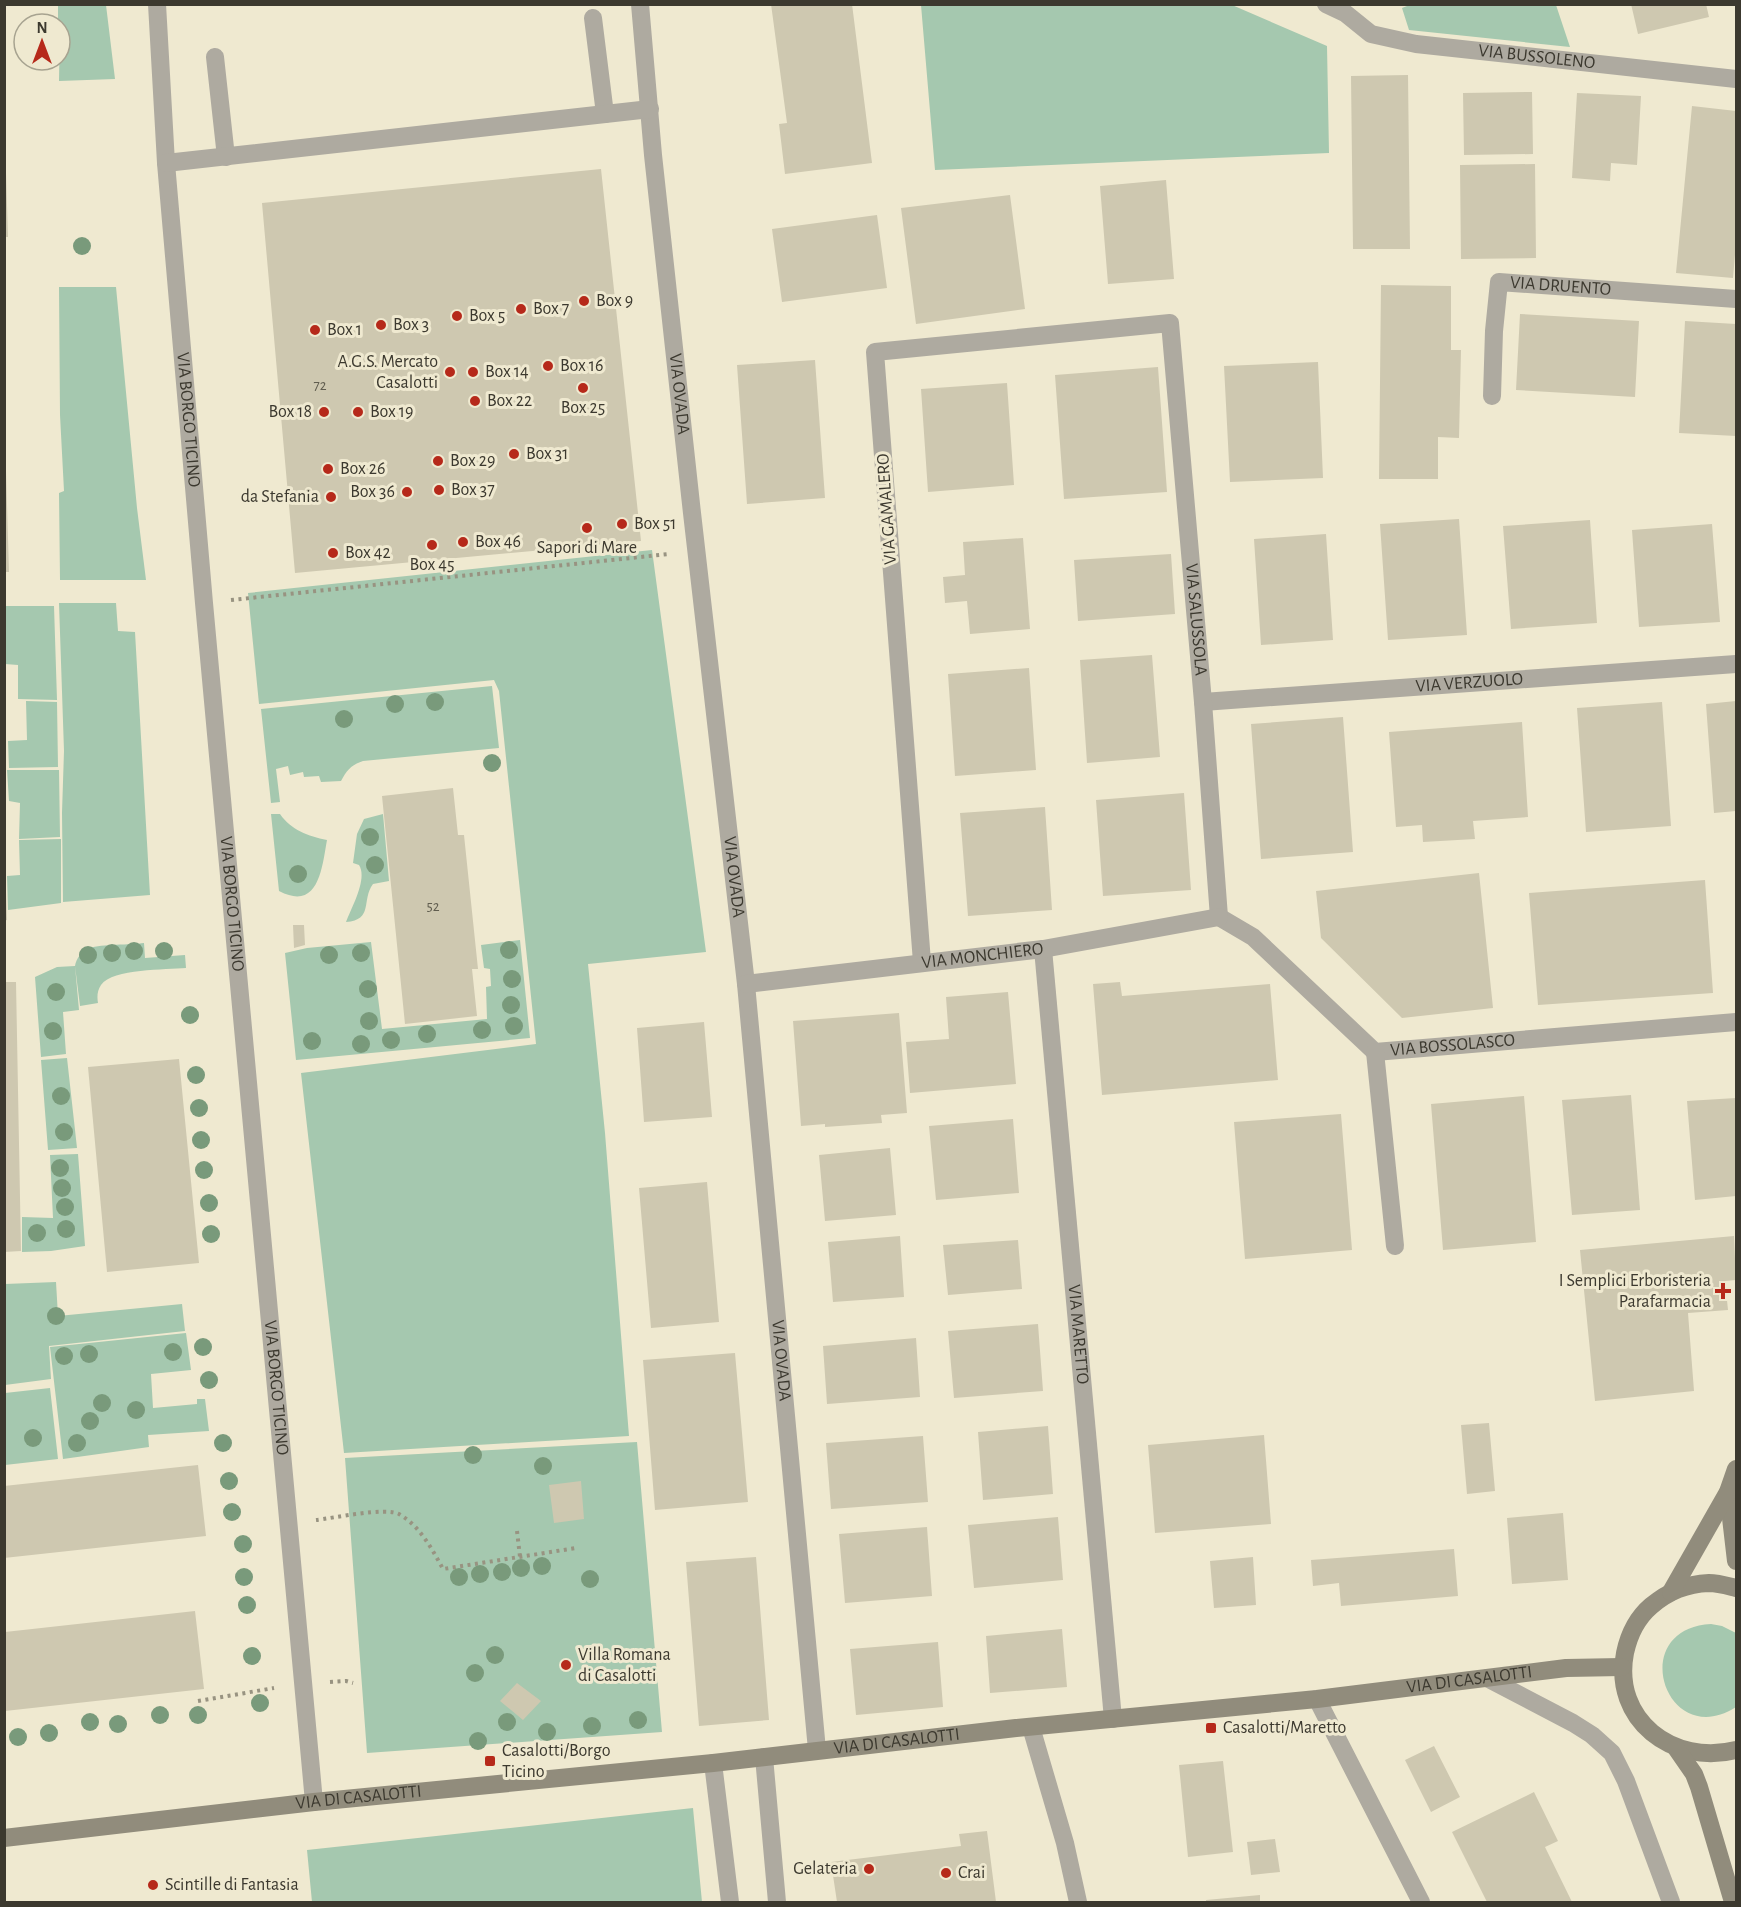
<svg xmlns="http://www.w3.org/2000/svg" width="1741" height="1907" viewBox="0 0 1741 1907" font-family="'Alegreya Sans',sans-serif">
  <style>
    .green { fill: #a5c8af }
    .building { fill: #cec8b0 }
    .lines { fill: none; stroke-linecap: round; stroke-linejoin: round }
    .path { stroke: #989381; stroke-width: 4; stroke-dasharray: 3 4.5; stroke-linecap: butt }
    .lane { stroke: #aeaaa0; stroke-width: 18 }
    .street { stroke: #aeaaa0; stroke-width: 18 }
    .secondary { stroke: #918c7c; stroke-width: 18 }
    .tree { fill: #799a7b }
    .poi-dot { fill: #b6291a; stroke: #efe9d0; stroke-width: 2 }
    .labels { text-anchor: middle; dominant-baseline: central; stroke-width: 6; stroke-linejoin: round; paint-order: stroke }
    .number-label { font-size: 15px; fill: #605d4f }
    .street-label { font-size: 18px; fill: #3c392f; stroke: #efe9d0 }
    .poi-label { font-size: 18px; fill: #3c392f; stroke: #efe9d0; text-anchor: start }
  </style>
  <rect width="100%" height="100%" fill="#efe9d0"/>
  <path class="green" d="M1412 4 1556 5 1570 47 1409 30 1402 8Z
    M58 5H106L115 79 59 81 60 24H58Z
    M921 5H1232L1327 46 1329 153 935 170Z
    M59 287H116L137 508 146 580H60L59 493 64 491 60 415Z
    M652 550 706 952 588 964 605 1133 629 1436 344 1453 301 1073 536 1044 499 691 494 680 259 704 248 593Z
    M59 603H116L118 631 135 632 150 895 63 902 62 813 64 751Z
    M4 606H54L57 700 18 699V665L5 664Z
    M492 686 499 748 363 761C351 765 347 770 341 781L321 782 319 776 304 777 303 772 290 775 288 766 276 769 280 802 271 803 261 709Z
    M26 701 57 702 58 767 9 768 8 741 27 740Z
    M7 770H59L60 837 19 839 20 803 9 801Z
    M271 814H280C291 830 308 836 327 840 322 867 319 912 279 891Z
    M383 814 389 881 373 884C361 900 374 920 346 922 351 908 368 879 359 865L353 863 357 834 364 819Z
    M61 839V903L8 910 7 876 20 875 19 840Z
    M520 940 530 1038 296 1060 285 953 307 948 371 942 382 1029 487 1019 486 987 491 986 490 969 484 968 481 945Z
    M144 943 145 958 185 955 186 968C166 970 113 968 101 985 97 991 97 997 98 1003L80 1006 75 966 79 1010 63 1012 66 1054 41 1057 35 977 57 967 75 966C76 959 82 950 90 948 101 944 131 945 144 943Z
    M67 1058 77 1148 48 1150 41 1060Z
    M78 1154 85 1246 51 1251 22 1252V1217L53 1218 50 1155Z
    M56 1282 58 1316 182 1304 185 1331 49 1346 51 1379 5 1385V1284Z
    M186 1333 191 1370 151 1374 153 1408 197 1404V1399H205L209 1431 148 1435 149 1447 63 1459 50 1347Z
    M50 1388 58 1459 5 1465V1393Z
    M637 1442 662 1732 367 1753 345 1458Z
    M1711 1624 1722 1626 1736 1633V1707C1666 1752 1625 1629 1711 1624Z
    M693 1808 702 1902H312L307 1850Z"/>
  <path class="building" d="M771 4H852L872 163 785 174 779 124 787 123Z
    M1631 4H1706L1709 17 1638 34Z
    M1408 75 1410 249H1353L1351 76Z
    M1532 92 1533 154 1464 155 1463 93Z
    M1577 93 1641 96 1637 165 1611 163 1610 181 1572 178Z
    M1692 106 1736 111V243L1733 278 1676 273Z
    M1535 164 1536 258 1461 259 1460 165Z
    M601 169 641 541 295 573 262 203Z
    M4 173H6L8 237H4Z
    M1166 180 1174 279 1108 284 1100 186Z
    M1010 195 1025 309 916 324 901 208Z
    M877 215 887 288 782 302 772 229Z
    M1381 285 1451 286V350H1461L1459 438 1438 437V479H1379Z
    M1520 314 1639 321 1635 397 1516 390Z
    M1685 321 1736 324V436L1679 433Z
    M815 360 825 498 747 504 737 365Z
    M1318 362 1323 478 1230 482 1224 366Z
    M1158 367 1167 492 1064 499 1055 375Z
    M1007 383 1014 485 928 492 921 389Z
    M4 471H6L9 572H4Z
    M1459 519 1467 635 1388 640 1380 524Z
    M1590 520 1597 623 1511 629 1503 526Z
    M1712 524 1720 622 1639 627 1632 530Z
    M1326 534 1333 640 1261 645 1254 539Z
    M1023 538 1030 629 970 634 967 601 945 603 943 577 965 575 963 542Z
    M1171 554 1175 614 1078 621 1074 560Z
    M1152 655 1160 757 1087 763 1080 660Z
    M1029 668 1036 770 955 776 948 674Z
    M1736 701V811L1714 813 1706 704Z
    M1662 702 1671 826 1586 832 1577 708Z
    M1343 717 1353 852 1261 859 1251 724Z
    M1522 722 1528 817 1473 821 1475 839 1423 842 1422 825 1396 827 1389 732Z
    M453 788 458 835H464L478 969H472L477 1016 405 1024 382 796Z
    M1184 793 1191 890 1103 896 1096 800Z
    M1045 807 1052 910 968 916 960 813Z
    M1479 873 1493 1008 1402 1018 1321 938 1316 891Z
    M1705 880 1713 993 1538 1005 1529 893Z
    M4 892H6L7 920 4 921Z
    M293 925H304L305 945 294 948Z
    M4 982H16L21 1251 4 1252Z
    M1120 982 1122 996 1270 984 1278 1080 1102 1095 1093 984Z
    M1008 992 1016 1084 910 1093 906 1042 949 1039 946 997Z
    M899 1013 907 1113 881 1115 882 1123 825 1127V1124L801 1126 793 1021Z
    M704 1022 712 1117 644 1122 637 1028Z
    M179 1059 199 1263 107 1272 88 1067Z
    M1631 1095 1640 1210 1572 1215 1562 1100Z
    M1524 1096 1536 1242 1443 1250 1431 1104Z
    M1736 1098V1196L1695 1200 1687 1101Z
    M1341 1114 1352 1250 1245 1259 1234 1122Z
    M1013 1119 1019 1193 936 1200 929 1126Z
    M890 1148 896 1215 825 1221 819 1155Z
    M707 1182 719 1322 651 1328 639 1188Z
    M900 1236 904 1297 833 1302 828 1242Z
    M1734 1236 1736 1280 1725 1281 1728 1310 1688 1313 1694 1391 1595 1401 1580 1250Z
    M1018 1240 1022 1289 948 1295 943 1245Z
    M1038 1324 1043 1391 954 1398 948 1331Z
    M916 1338 920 1397 827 1404 823 1346Z
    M735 1353 748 1502 655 1510 643 1360Z
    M1489 1423 1495 1491 1467 1494 1461 1425Z
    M1048 1426 1053 1494 983 1500 978 1432Z
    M1264 1435 1271 1524 1155 1533 1148 1445Z
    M923 1436 928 1502 831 1509 826 1443Z
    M198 1465 206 1536 4 1558V1486Z
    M581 1481 584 1519 554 1523 549 1485Z
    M1563 1513 1568 1580 1512 1584 1507 1518Z
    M1058 1517 1063 1580 974 1588 968 1525Z
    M927 1527 932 1596 845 1603 839 1534Z
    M1454 1549 1458 1596 1341 1606 1339 1583 1313 1586 1311 1560Z
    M756 1557 769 1720 699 1726 686 1562Z
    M1253 1557 1256 1605 1214 1608 1210 1561Z
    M195 1611 204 1689 5 1711V1632Z
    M1062 1629 1067 1687 990 1693 986 1636Z
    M938 1642 943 1707 856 1715 850 1649Z
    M517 1683 541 1701 523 1720 500 1701Z
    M1434 1746 1460 1797 1431 1812 1405 1760Z
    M1223 1761 1233 1852 1188 1857 1179 1765Z
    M1534 1792 1558 1841 1545 1847 1572 1902H1487L1452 1832Z
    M987 1831 996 1902H837L831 1862 961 1846 959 1834Z
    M1275 1839 1280 1872 1251 1875 1247 1842Z
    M1260 1895V1902H1206V1900Z"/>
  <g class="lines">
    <path class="path" d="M231 600 669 554
      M316 1520C334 1518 385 1507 399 1514 420 1526 432 1549 443 1569L576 1548
      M517 1531 520 1557
      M330 1682 346 1681 353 1683
      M198 1701 274 1688"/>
    <path class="lane" d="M593 18 605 114
      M215 57 226 157"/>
    <g class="street">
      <path id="s1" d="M157 4 166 163 204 603 314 1802"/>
      <path id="s2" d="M640 4 653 155 692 513 746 984 817 1750"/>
      <path id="s3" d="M1326 4 1345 13 1371 34 1416 44 1736 79"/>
      <path d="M166 163 650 109"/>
      <path id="s4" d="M1492 396 1494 331 1499 282 1736 299"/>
      <path id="s5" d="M1203 702 1736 664"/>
      <path id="s6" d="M1219 917 1253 937 1375 1052 1736 1022"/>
      <path id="s7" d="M1043 949 1113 1719"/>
      <path id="s8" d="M922 962 875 352 1170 323 1203 702 1219 917"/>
      <path id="s9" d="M746 984 1043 949 1219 917"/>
      <path d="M1375 1052 1395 1246"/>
      <path d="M1487 1678 1573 1723 1592 1735 1612 1753 1626 1781 1671 1902"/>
      <path d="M1317 1699 1421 1902"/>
      <path d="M1031 1727 1065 1843 1078 1902"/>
      <path d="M764 1757 777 1902"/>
      <path d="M713 1763 730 1902"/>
    </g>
    <g class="secondary">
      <path d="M1728 1492 1736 1561"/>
      <path d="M1736 1588C1728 1586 1718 1583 1709 1583 1686 1584 1669 1591 1651 1606 1637 1618 1629 1634 1625 1653 1612 1720 1673 1766 1736 1750"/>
      <path d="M1671 1592 1728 1492 1736 1469"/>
      <path d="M1676 1748 1694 1774 1699 1787 1733 1902"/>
      <path id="s10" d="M4 1838 314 1802 713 1763 1016 1728 1317 1699 1566 1668 1622 1667"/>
    </g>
  </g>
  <g class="tree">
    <circle cx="82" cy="246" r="9"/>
    <circle cx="435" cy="702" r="9"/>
    <circle cx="395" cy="704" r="9"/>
    <circle cx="344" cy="719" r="9"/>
    <circle cx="492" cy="763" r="9"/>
    <circle cx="370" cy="837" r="9"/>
    <circle cx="375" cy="865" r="9"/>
    <circle cx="298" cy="874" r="9"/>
    <circle cx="509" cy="950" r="9"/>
    <circle cx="134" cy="951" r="9"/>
    <circle cx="164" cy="951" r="9"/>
    <circle cx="112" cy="953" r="9"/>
    <circle cx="361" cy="953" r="9"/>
    <circle cx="88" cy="955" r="9"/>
    <circle cx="329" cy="955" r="9"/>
    <circle cx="512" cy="979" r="9"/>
    <circle cx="368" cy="989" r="9"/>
    <circle cx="56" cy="992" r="9"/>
    <circle cx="511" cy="1005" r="9"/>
    <circle cx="190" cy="1015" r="9"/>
    <circle cx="369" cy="1021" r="9"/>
    <circle cx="514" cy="1026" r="9"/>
    <circle cx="482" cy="1030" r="9"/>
    <circle cx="53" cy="1031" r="9"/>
    <circle cx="427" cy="1034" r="9"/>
    <circle cx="391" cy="1040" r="9"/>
    <circle cx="312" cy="1041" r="9"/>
    <circle cx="361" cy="1044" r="9"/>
    <circle cx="196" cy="1075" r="9"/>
    <circle cx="61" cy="1096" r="9"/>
    <circle cx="199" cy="1108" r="9"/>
    <circle cx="64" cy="1132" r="9"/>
    <circle cx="201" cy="1140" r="9"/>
    <circle cx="60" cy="1168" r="9"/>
    <circle cx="204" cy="1170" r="9"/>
    <circle cx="62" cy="1188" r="9"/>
    <circle cx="209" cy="1203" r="9"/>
    <circle cx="65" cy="1207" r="9"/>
    <circle cx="66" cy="1229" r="9"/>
    <circle cx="37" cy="1233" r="9"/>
    <circle cx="211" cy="1234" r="9"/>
    <circle cx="56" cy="1316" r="9"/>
    <circle cx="203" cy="1347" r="9"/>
    <circle cx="173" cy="1352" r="9"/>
    <circle cx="89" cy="1354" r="9"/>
    <circle cx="64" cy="1356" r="9"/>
    <circle cx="209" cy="1380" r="9"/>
    <circle cx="102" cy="1403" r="9"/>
    <circle cx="136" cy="1410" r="9"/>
    <circle cx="90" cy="1421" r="9"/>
    <circle cx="33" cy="1438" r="9"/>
    <circle cx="77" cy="1443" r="9"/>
    <circle cx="223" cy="1443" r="9"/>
    <circle cx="473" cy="1455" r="9"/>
    <circle cx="543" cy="1466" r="9"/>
    <circle cx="229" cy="1481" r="9"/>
    <circle cx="232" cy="1512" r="9"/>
    <circle cx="243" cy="1544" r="9"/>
    <circle cx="542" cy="1566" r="9"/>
    <circle cx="521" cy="1568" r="9"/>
    <circle cx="502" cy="1572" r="9"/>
    <circle cx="480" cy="1574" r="9"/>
    <circle cx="244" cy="1577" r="9"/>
    <circle cx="459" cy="1577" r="9"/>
    <circle cx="590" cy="1579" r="9"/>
    <circle cx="247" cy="1605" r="9"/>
    <circle cx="495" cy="1655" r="9"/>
    <circle cx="252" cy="1656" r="9"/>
    <circle cx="475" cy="1673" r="9"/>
    <circle cx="260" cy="1703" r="9"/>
    <circle cx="160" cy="1715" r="9"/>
    <circle cx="198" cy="1715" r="9"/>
    <circle cx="638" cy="1720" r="9"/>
    <circle cx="90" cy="1722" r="9"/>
    <circle cx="507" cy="1722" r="9"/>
    <circle cx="118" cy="1724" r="9"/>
    <circle cx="592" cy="1726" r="9"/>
    <circle cx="547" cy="1732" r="9"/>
    <circle cx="49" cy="1733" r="9"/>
    <circle cx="18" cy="1737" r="9"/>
    <circle cx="478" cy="1741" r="9"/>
  </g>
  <g class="poi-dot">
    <circle cx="584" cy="301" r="6"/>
    <circle cx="521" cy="309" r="6"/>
    <circle cx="457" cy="316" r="6"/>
    <circle cx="381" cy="325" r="6"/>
    <circle cx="315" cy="330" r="6"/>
    <circle cx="548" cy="366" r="6"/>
    <circle cx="450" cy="372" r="6"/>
    <circle cx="473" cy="372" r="6"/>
    <circle cx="583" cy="388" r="6"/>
    <circle cx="475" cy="401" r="6"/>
    <circle cx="324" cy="412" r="6"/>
    <circle cx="358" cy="412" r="6"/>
    <circle cx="514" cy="454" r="6"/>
    <circle cx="438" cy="461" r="6"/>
    <circle cx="328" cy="469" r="6"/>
    <circle cx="439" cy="490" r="6"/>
    <circle cx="407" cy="492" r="6"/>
    <circle cx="331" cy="497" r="6"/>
    <circle cx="622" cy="524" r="6"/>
    <circle cx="587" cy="528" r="6"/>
    <circle cx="463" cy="542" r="6"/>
    <circle cx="432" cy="545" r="6"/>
    <circle cx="333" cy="553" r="6"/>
    <path d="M1720 1282h6v6h6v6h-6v6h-6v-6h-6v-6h6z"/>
    <circle cx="566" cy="1665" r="6"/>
    <rect x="1205" y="1722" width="12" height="12" rx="3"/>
    <rect x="484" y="1755" width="12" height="12" rx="3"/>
    <circle cx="869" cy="1869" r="6"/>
    <circle cx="946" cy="1873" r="6"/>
    <circle cx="153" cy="1885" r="6"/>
  </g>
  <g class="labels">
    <g class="number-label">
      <text x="320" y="385">72</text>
      <text x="433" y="906">52</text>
    </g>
    <g class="street-label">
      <text stroke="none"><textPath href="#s3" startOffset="222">VIA BUSSOLENO</textPath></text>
      <text stroke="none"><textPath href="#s4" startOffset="176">VIA DRUENTO</textPath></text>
      <text stroke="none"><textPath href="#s2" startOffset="392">VIA OVADA</textPath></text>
      <text stroke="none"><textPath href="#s1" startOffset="417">VIA BORGO TICINO</textPath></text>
      <text transform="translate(887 509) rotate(-94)">VIA GAMALERO</text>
      <text stroke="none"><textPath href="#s8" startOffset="1206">VIA SALUSSOLA</textPath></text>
      <text stroke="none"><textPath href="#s5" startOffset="267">VIA VERZUOLO</textPath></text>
      <text stroke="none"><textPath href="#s2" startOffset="878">VIA OVADA</textPath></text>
      <text stroke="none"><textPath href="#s1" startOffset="903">VIA BORGO TICINO</textPath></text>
      <text stroke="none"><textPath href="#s9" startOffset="238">VIA MONCHIERO</textPath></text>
      <text stroke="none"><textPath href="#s6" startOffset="285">VIA BOSSOLASCO</textPath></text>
      <text stroke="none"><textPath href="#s7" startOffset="387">VIA MARETTO</textPath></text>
      <text stroke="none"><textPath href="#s2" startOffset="1364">VIA OVADA</textPath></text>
      <text stroke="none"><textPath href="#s1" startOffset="1389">VIA BORGO TICINO</textPath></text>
      <text stroke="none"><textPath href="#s10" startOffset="1474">VIA DI CASALOTTI</textPath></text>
      <text stroke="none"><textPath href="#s10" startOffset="898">VIA DI CASALOTTI</textPath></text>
      <text stroke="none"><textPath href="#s10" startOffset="357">VIA DI CASALOTTI</textPath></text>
    </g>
    <g class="poi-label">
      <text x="596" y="301">Box 9</text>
      <text x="533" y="309">Box 7</text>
      <text x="469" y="316">Box 5</text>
      <text x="393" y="325">Box 3</text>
      <text x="327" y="330">Box 1</text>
      <text x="438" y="362" text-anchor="end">A.G.S. Mercato<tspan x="438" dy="21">Casalotti</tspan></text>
      <text x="560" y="366">Box 16</text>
      <text x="485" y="372">Box 14</text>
      <text x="487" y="401">Box 22</text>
      <text x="583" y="408" text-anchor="middle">Box 25</text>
      <text x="312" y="412" text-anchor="end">Box 18</text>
      <text x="370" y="412">Box 19</text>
      <text x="526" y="454">Box 31</text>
      <text x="450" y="461">Box 29</text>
      <text x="340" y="469">Box 26</text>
      <text x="451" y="490">Box 37</text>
      <text x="395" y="492" text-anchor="end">Box 36</text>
      <text x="319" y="497" text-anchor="end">da Stefania</text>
      <text x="634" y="524">Box 51</text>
      <text x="475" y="542">Box 46</text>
      <text x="587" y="548" text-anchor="middle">Sapori di Mare</text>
      <text x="345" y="553">Box 42</text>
      <text x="432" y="565" text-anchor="middle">Box 45</text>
      <text x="1711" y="1281" text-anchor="end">I Semplici Erboristeria<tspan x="1711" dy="21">Parafarmacia</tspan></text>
      <text x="578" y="1655">Villa Romana<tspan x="578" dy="21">di Casalotti</tspan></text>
      <text x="1223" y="1728">Casalotti/Maretto</text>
      <text x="502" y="1751">Casalotti/Borgo<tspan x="502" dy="21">Ticino</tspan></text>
      <text x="857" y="1869" text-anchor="end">Gelateria</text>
      <text x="958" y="1873">Crai</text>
      <text x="165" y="1885">Scintille di Fantasia</text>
    </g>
  </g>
  <rect width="1741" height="1907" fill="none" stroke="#3c392f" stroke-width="12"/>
  <g transform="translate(42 42)"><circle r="28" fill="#efe9d0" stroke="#a7a390" stroke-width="1.5"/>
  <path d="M0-4.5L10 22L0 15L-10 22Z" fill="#b6291a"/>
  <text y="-9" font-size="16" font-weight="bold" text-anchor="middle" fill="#3c392f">N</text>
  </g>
</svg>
